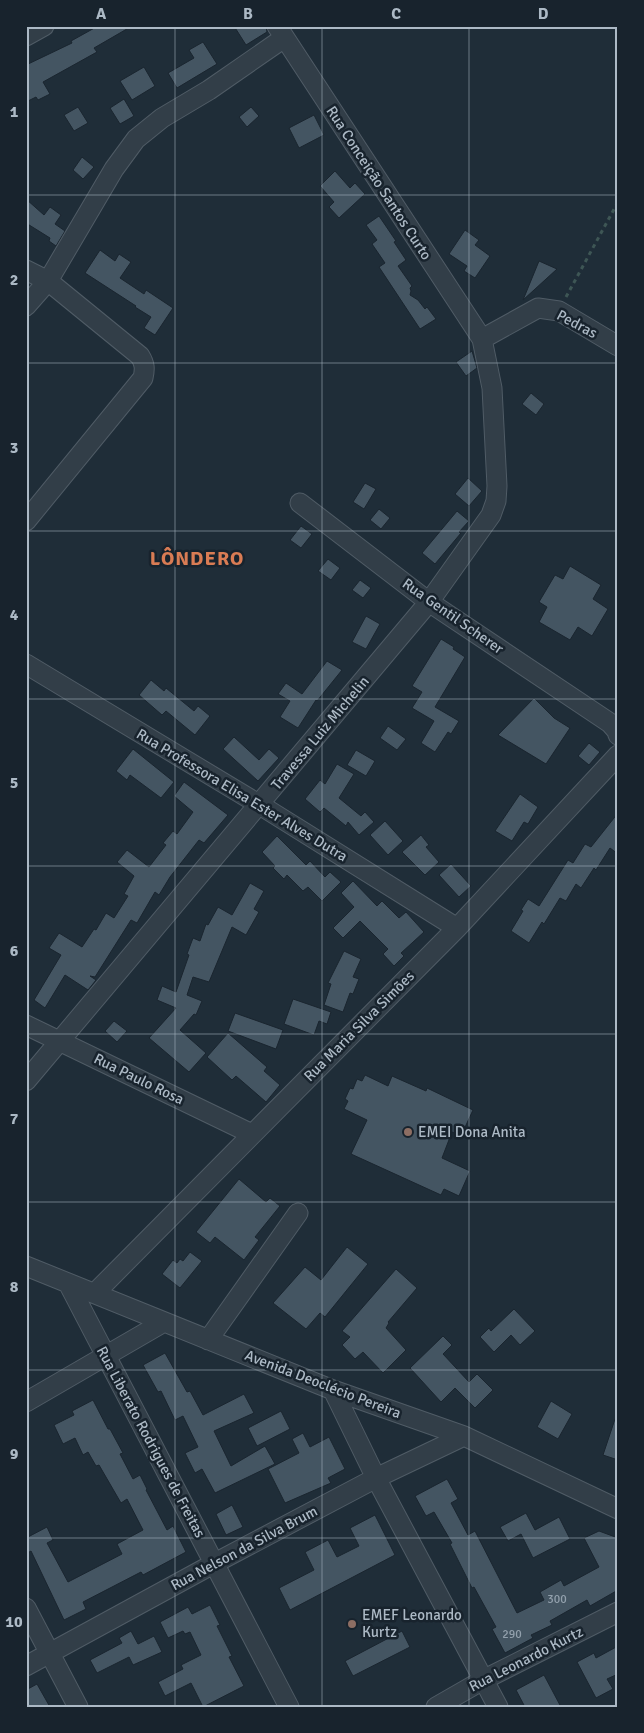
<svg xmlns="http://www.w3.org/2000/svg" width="644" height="1733" viewBox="0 0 644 1733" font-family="Signika,sans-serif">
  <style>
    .building { fill: #445562; stroke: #1a252f }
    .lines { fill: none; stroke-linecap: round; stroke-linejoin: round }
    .minor-casing { stroke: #505c66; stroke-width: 21 }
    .path { stroke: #3e5655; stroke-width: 3; stroke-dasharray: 4 4; stroke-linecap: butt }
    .minor { stroke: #323e48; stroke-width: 19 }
    .grid { fill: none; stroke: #acb9c5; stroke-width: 1; stroke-opacity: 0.55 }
    .education-dot { fill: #8d6e63; stroke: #18232d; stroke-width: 2 }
    .labels { text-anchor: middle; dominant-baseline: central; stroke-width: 5; stroke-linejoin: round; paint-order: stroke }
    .number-label { font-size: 12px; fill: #92a0ac }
    .street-label { font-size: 15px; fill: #acb9c5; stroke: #18232d }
    .poi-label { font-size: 15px; fill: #acb9c5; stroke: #18232d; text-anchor: start }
    .district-label { font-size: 20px; font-weight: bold; letter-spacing: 1px; fill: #d97c54; stroke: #18232d }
    .neatline { fill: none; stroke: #acb9c5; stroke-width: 2 }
    .grid-label { font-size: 16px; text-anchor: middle; font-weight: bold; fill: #acb9c5 }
  </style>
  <rect width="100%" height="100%" fill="#1f2d38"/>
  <path class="building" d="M98 26H132L94 48 97 52 43 82 50 94 38 100 36 97 26 102V65L72 43 71 41Z
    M234 26H266L267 32 246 45Z
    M203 42 217 64 177 88 168 73 194 58 189 50Z
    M144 67 155 86 132 100 120 81Z
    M124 99 134 116 120 124 110 108Z
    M78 107 88 123 74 131 64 115Z
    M251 107 259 116 247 127 239 117Z
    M314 115 324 135 299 148 289 128Z
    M82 157 94 167 83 179 73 170Z
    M335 171 350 188 355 183 365 194 339 218 329 207 334 202 320 186Z
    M26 199 44 215 50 207 61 215 55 224 65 231 56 246 49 241 50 238 26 223Z
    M379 216 396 241 394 242 406 260 398 266 412 286 410 288 411 291 410 295 418 300 425 309 427 307 436 319 420 329 379 267 385 263 372 244 377 240 366 225Z
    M465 230 479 240 475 245 490 256 475 278 464 271 467 266 449 254Z
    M100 250 115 261 119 254 131 262 120 278 144 294 146 290 173 308 155 335 144 328 151 317 135 307 136 306 85 273Z
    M539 261 557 269 523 300Z
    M472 351 477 368 466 376 456 362Z
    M531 393 544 404 536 415 522 404Z
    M468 478 482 491 469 506 455 494Z
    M365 483 376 489 364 509 353 502Z
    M379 509 390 518 381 529 370 520Z
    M457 511 469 521 459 532 461 533 435 564 422 553Z
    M301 526 312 534 301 548 290 540Z
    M328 559 340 568 331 580 318 571Z
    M570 566 601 585 593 599 608 609 592 636 578 627 570 640 539 622 547 607 539 602 555 575 563 579Z
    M360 580 371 588 363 598 352 590Z
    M366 616 380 624 366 649 352 642Z
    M441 639 454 647 453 649 465 657 435 707 459 721 451 734 448 732 435 752 421 743 434 721 412 708 422 692 412 686Z
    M327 661 342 670 317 701 316 700 298 728 280 717 290 701 278 694 286 683 302 694Z
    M151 680 164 691 166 688 194 711 198 706 210 716 195 735 166 711 162 715 139 695Z
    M534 698 554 718 570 728 546 764 498 735Z
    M388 726 406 739 397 750 380 738Z
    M234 737 259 760 269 749 279 758 258 781 223 749Z
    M589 743 600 752 589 765 578 756Z
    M133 749 174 782 161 798 130 775 127 780 116 771Z
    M356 750 375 761 366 776 347 765Z
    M337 764 354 774 339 798 361 816 365 812 374 822 359 835 348 822 346 826 324 808 320 812 305 799 320 780 325 784Z
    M184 782 228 815 204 843 199 840 170 877 159 895 155 892 137 923 131 920 95 977 90 976 96 980 88 990 65 975 45 1008 34 1000 61 955 49 948 59 933 82 947 94 929 96 930 106 913 114 918 128 896 124 894 134 876 117 862 127 850 149 867 166 845 163 843 173 831 177 834 193 812 174 796Z
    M520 794 538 807 528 824 524 822 512 841 495 831Z
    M618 813V854L610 848 596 870 594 868 581 888 576 884 566 901 560 898 544 924 542 922 529 943 511 931 523 911 521 910 528 899 539 906 568 860 573 863 585 844 591 847Z
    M385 821 403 841 388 855 370 835Z
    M421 835 429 845 426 847 439 862 425 875 402 852Z
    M277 836 306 865 310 861 325 877 330 872 341 882 322 901 308 887 303 891 287 875 284 879 273 868 275 866 262 852Z
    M451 864 471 886 459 897 439 875Z
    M353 881 377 906 382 901 399 918 406 912 424 932 401 953 404 956 394 966 383 954 388 949 360 921 343 938 333 928 354 907 341 893Z
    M250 883 264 891 254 909 259 912 246 935 232 927 209 982 193 977 187 995 202 1001 196 1015 194 1014 180 1030 206 1053 189 1072 149 1038 176 1008 157 1000 162 986 176 992 189 955 187 954 193 938 200 941 206 924 208 925 218 907 232 915Z
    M344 951 361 959 353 977 359 979 353 994 350 993 343 1012 324 1005 331 984 328 983Z
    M293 999 331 1012 327 1024 319 1021 314 1035 284 1024Z
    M235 1013 283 1030 276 1049 228 1031Z
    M114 1021 127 1031 117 1042 105 1031Z
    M228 1033 267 1067 264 1071 280 1085 266 1102 236 1076 232 1080 207 1057Z
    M365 1075 388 1086 392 1076 426 1091 427 1088 473 1110 461 1136 452 1132 442 1158 470 1171 459 1196 444 1189 441 1195 351 1154 367 1120 344 1109 348 1101 345 1099 350 1088 353 1089 357 1079 362 1081Z
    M239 1179 266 1202 270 1198 280 1206 255 1237 259 1240 244 1260 215 1237 210 1243 196 1232Z
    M347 1247 368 1264 325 1317 320 1313 306 1329 273 1303 305 1267 321 1280Z
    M190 1252 202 1261 180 1288 162 1274 173 1260 177 1263 180 1259 183 1261Z
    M396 1269 417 1288 388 1322 389 1323 386 1328 406 1350 383 1373 363 1352 355 1359 342 1345 350 1337 342 1331Z
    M514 1309 535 1331 520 1345 511 1335 494 1352 480 1337 489 1328 491 1331Z
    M443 1336 452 1345 443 1354 469 1382 477 1374 493 1390 475 1408 455 1388 441 1402 410 1368Z
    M165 1353 187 1392 190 1391 203 1415 244 1394 254 1413 214 1431 231 1466 265 1446 275 1464 215 1493 202 1469 195 1473 185 1453 198 1447 183 1416 175 1420 161 1391 158 1392 143 1365Z
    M93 1400 108 1429H110L123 1453 120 1454 133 1479 140 1475 147 1489 146 1490 167 1530 173 1526 186 1552 143 1575 141 1572 83 1602 86 1609 64 1620 31 1551 26 1554V1538L47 1527 53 1540 47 1543 68 1582 122 1554 117 1544 143 1530 127 1499 121 1503 99 1465 96 1466 88 1452 83 1455 75 1438 63 1444 54 1425 74 1415 72 1411Z
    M551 1401 572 1414 558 1439 537 1427Z
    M281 1411 290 1429 257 1446 248 1428Z
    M615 1419H618V1460L603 1455Z
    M303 1433 310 1447 329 1437 345 1469 328 1478 331 1483 285 1503 268 1469 299 1453 292 1439Z
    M447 1479 458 1499 451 1503 468 1535 475 1531 517 1613 544 1600 540 1592 561 1580 564 1586 599 1567 584 1538 599 1531 618 1538V1590L590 1606 587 1600 550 1621 552 1625 531 1635 533 1638 505 1653 492 1629 496 1627 474 1587 472 1588 450 1544 452 1543 434 1512 426 1516 415 1496Z
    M232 1505 243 1527 226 1535 216 1514Z
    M526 1513 535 1530 559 1517 570 1539 533 1558 521 1534 508 1541 500 1527Z
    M375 1515 395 1555 290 1610 279 1588 314 1570 305 1552 328 1540 337 1557 359 1546 350 1528Z
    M210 1605 220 1625 217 1626 232 1656 229 1657 244 1686 203 1707 191 1683 165 1696 158 1682 183 1669 181 1665 201 1655 190 1632 185 1634 183 1631 168 1638 160 1622 188 1607 192 1614Z
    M131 1631 138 1644 154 1636 162 1652 133 1665 129 1657 97 1673 90 1660 122 1643 119 1638Z
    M402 1631 410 1647 353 1676 345 1661Z
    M618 1646V1674L607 1679 613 1689 596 1698 577 1662 594 1653 596 1658Z
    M544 1675 561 1707H525L516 1690Z
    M37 1684 50 1707H26V1690Z"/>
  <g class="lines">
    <defs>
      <path id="minor" d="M26 36 44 26
        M26 270 48 281 140 356C145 364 145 369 143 378L26 521
        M26 306 48 281 114 169 136 139 162 118 209 90 284 38
        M482 339 538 308 559 311 618 346
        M300 503 429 602 610 723 617 731 618 735
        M26 664 260 805 457 928
        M26 1025 252 1134
        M26 1081 429 602 491 515 496 501 497 486 492 388 482 339 277 26
        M26 1266 333 1390 464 1436 618 1509
        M68 1283 289 1707
        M95 1293 457 928 618 755
        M208 1340 298 1213
        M333 1390 376 1478 498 1707
        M26 1402 164 1322
        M26 1608 78 1707
        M26 1666 215 1563 376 1478 464 1436
        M436 1707 483 1680 618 1612"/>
    </defs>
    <use href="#minor" class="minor-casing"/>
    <path class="path" d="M566 297 618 202"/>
    <use href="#minor" class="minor"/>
  </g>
  <path class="grid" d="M175 26V1707M322 26V1707M469 26V1707M26 195H618M26 363H618M26 531H618M26 699H618M26 866H618M26 1034H618M26 1202H618M26 1370H618M26 1538H618"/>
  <g class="education-dot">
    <circle cx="408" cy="1132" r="5"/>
    <circle cx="352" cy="1624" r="5"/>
  </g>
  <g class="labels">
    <g class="number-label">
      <text x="557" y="1599">300</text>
      <text x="512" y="1634">290</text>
    </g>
    <g class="street-label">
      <text transform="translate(379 183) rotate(57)">Rua Conceição Santos Curto</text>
      <text transform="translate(577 324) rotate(28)">Pedras</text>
      <text transform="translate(453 616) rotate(35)">Rua Gentil Scherer</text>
      <text transform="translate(320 733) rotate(-50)">Travessa Luiz Michelin</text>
      <text transform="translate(242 795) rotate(31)">Rua Professora Elisa Ester Alves Dutra</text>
      <text transform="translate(359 1026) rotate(-45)">Rua Maria Silva Simões</text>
      <text transform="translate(139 1079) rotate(26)">Rua Paulo Rosa</text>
      <text transform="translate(323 1384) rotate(21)">Avenida Deoclécio Pereira</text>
      <text transform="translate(151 1442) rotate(62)">Rua Liberato Rodrigues de Freitas</text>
      <text transform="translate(244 1548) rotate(-28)">Rua Nelson da Silva Brum</text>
      <text transform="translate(526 1659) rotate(-27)">Rua Leonardo Kurtz</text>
    </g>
    <g class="poi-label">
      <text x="418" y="1132">EMEI Dona Anita</text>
      <text x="362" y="1615">EMEF Leonardo<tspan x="362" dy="17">Kurtz</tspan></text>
    </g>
    <g class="district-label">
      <text x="197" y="558">LÔNDERO</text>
    </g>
  </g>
  <rect width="644" height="1733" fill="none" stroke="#18232d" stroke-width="55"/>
  <rect x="28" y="28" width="588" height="1678" class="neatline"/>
  <g class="grid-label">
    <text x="101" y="19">A</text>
    <text x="248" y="19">B</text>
    <text x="396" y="19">C</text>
    <text x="543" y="19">D</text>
    <text x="14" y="117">1</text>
    <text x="14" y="285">2</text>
    <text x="14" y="453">3</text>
    <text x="14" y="620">4</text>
    <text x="14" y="788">5</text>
    <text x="14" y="956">6</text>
    <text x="14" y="1124">7</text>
    <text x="14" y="1292">8</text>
    <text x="14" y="1459">9</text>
    <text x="14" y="1627">10</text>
  </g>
</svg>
